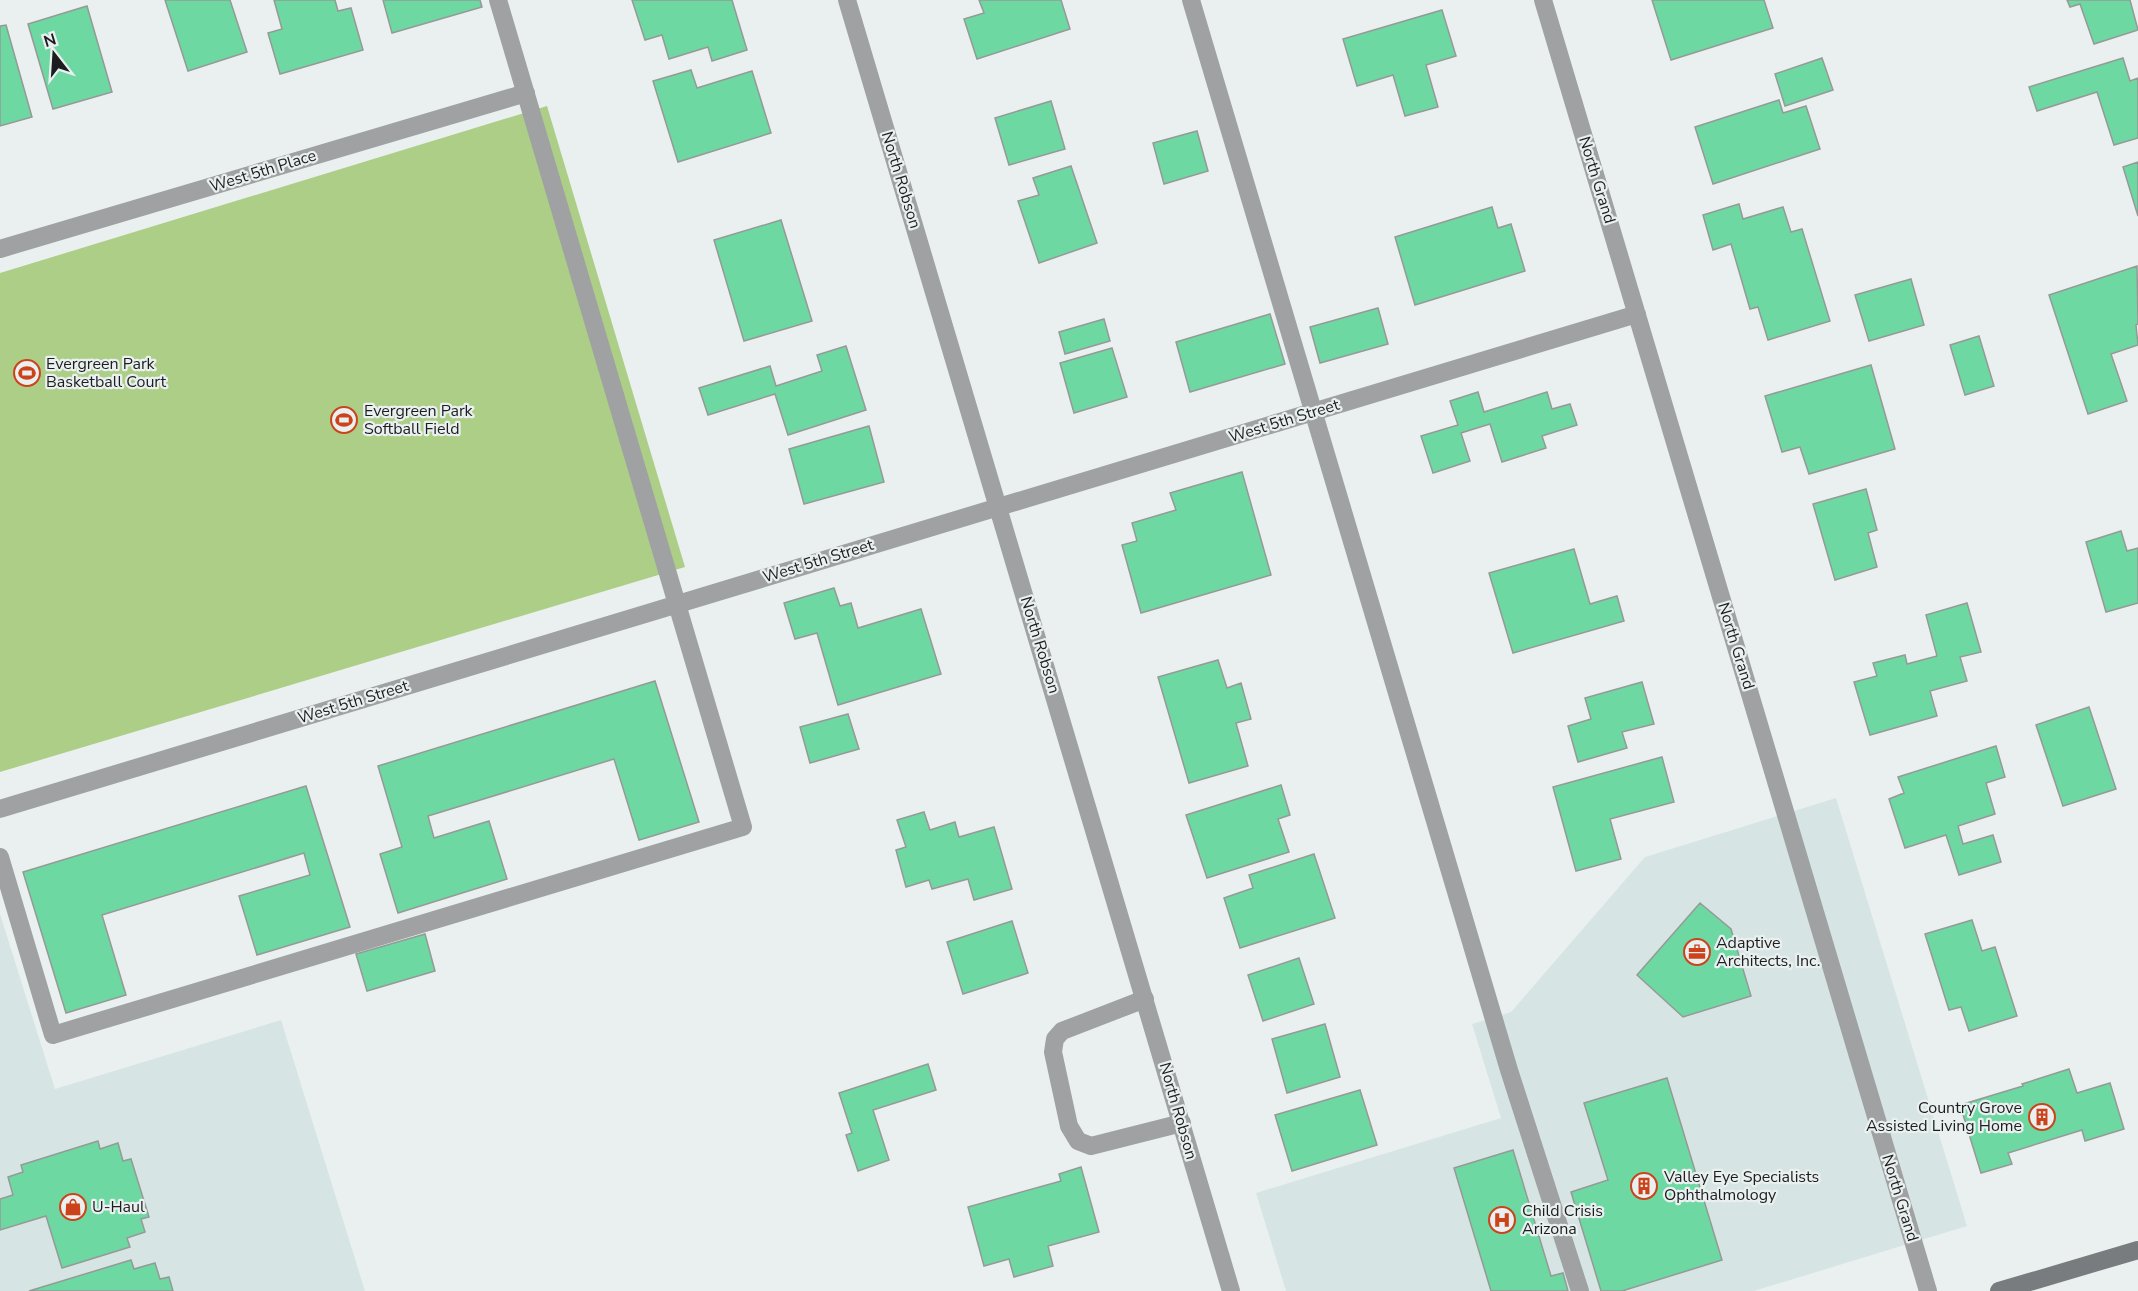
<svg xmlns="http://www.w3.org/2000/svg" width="2138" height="1291" viewBox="0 0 2138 1291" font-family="'Nunito Sans',sans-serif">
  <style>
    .built { fill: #d6e5e4 }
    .green { fill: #adce86 }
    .building { fill: #6dd8a2; stroke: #959a97; stroke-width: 1.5 }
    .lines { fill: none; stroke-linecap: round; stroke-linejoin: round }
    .lane { stroke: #9fa1a2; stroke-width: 18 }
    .street { stroke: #9fa1a2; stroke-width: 18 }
    .secondary { stroke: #797c7e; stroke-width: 18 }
    .labels { text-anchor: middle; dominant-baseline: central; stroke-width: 4.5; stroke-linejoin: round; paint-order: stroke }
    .street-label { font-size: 16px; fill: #1c1e1e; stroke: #eaf0f0 }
    .poi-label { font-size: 16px; fill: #1c1e1e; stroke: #eaf0f0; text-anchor: start }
  </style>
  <rect width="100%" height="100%" fill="#eaf0f0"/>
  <path class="built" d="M1836 798 1967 1226 1754 1291H1286L1256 1193 1501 1118 1472 1024 1511 1012 1645 857Z
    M0 914 55 1089 281 1020 365 1291H0Z"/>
  <path class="green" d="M547 106 685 567 0 772V273Z"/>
  <path class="building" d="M165 0H230L247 52 188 71Z
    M274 0H335L338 11 351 8 363 50 280 74 268 33 282 29Z
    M383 0H480L482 7 392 33Z
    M632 0H732L747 50 712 61 708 47 669 59 662 35 645 40Z
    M979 0H1061L1070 29 977 59 964 19 984 13Z
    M1652 0H1764L1773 28 1671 60Z
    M2067 0H2130L2138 30 2094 44 2080 4 2070 7Z
    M87 6 112 92 53 109 28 24Z
    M1442 10 1456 56 1426 65 1438 107 1405 116 1393 75 1357 86 1343 39Z
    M6 25 32 117 0 126V26Z
    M1822 58 1833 90 1785 106 1775 74Z
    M2123 58 2130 81 2138 78V138L2114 145 2097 92 2037 111 2029 87Z
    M691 70 697 88 752 71 771 133 678 162 653 81Z
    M1779 100 1783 113 1806 106 1820 149 1713 184 1695 127Z
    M1051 101 1065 149 1009 165 995 118Z
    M1197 131 1208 171 1164 184 1153 143Z
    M2138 162V216L2123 167Z
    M1071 166 1097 243 1039 263 1018 201 1039 195 1033 178Z
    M1739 204 1743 219 1783 207 1791 232 1802 229 1830 321 1768 340 1758 307 1750 309 1731 244 1713 250 1703 215Z
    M1492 207 1498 228 1511 224 1525 271 1415 305 1395 237Z
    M781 220 812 321 744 341 714 240Z
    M2137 266 2138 324 2136 325 2138 345 2111 354 2127 401 2088 414 2049 295Z
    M1911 279 1924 325 1869 341 1855 295Z
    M1378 308 1388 344 1320 363 1310 327Z
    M1270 314 1285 364 1190 392 1176 342Z
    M1104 319 1110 341 1065 354 1059 332Z
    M1979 336 1994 386 1965 395 1950 345Z
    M846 346 866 410 788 435 775 394 708 415 699 388 770 366 776 386 822 371 817 355Z
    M1112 348 1127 397 1074 413 1060 363Z
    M1871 365 1895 449 1809 474 1800 447 1782 452 1765 396Z
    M1478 392 1484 412 1547 392 1552 409 1570 404 1577 425 1542 436 1546 448 1502 462 1490 424 1461 433 1470 461 1433 473 1421 436 1458 425 1450 401Z
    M869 426 884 482 804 504 789 449Z
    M1242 472 1271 575 1141 613 1122 545 1137 541 1132 523 1176 510 1170 493Z
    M1866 489 1877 530 1868 533 1877 567 1835 580 1813 504Z
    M2121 531 2127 551 2138 548V603L2106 612 2086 542Z
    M1574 549 1590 604 1617 596 1624 621 1513 653 1489 573Z
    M834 588 840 606 851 603 858 628 921 609 941 674 838 705 817 633 795 639 784 603Z
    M1967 603 1981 652 1960 657 1967 681 1930 691 1937 716 1870 735 1854 682 1877 676 1873 663 1905 655 1907 664 1937 656 1926 615Z
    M1218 660 1227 688 1241 683 1251 719 1236 723 1248 766 1189 783 1158 677Z
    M655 681 699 822 639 840 614 759 428 816 434 838 489 821 507 879 398 913 380 854 402 847 378 766Z
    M1642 682 1654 724 1622 732 1627 748 1578 762 1568 726 1591 719 1585 698Z
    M2089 707 2116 789 2063 806 2036 725Z
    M848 714 859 749 810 763 800 727Z
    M1996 746 2005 777 1986 783 1995 814 1958 826 1963 844 1993 835 2001 862 1959 875 1946 835 1905 848 1889 799 1904 793 1898 777Z
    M1662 757 1674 802 1610 819 1621 859 1576 871 1553 787Z
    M1281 785 1290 815 1278 819 1289 852 1207 878 1186 815Z
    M306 786 350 927 257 955 239 896 310 875 304 853 102 915 126 995 66 1013 23 872Z
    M924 812 930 830 955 822 959 837 994 827 1012 889 974 900 968 879 932 889 929 880 906 887 896 850 906 847 897 820Z
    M1314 854 1335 918 1240 948 1224 898 1253 888 1249 875Z
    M1700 903 1731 929 1751 996 1683 1017 1637 975Z
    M1972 920 1982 951 1995 947 2017 1016 1969 1031 1961 1007 1949 1010 1925 934Z
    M1012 921 1028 973 963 994 947 942Z
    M425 934 435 971 367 991 356 954Z
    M1299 958 1314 1004 1263 1021 1248 975Z
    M1325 1024 1340 1077 1287 1093 1272 1039Z
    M928 1064 936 1090 873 1110 889 1160 858 1171 846 1135 852 1133 839 1093Z
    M2069 1069 2077 1093 2110 1083 2124 1129 2085 1141 2082 1130 2008 1153 2012 1164 1981 1173 1960 1105 2023 1086 2022 1084Z
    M1667 1078 1722 1260 1622 1291H1601L1571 1192 1608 1180 1584 1103Z
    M1360 1090 1377 1145 1292 1171 1275 1115Z
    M98 1141 100 1149 118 1143 123 1161 131 1159 149 1217 141 1219 145 1232 127 1238 130 1247 62 1268 46 1216 0 1230V1199L13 1195 8 1177 23 1172 21 1165Z
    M1513 1150 1551 1276 1563 1273 1568 1291H1491L1454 1168Z
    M1081 1167 1099 1232 1048 1246 1053 1266 1014 1277 1009 1259 984 1266 968 1207 1061 1181 1059 1174Z
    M131 1260 134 1269 155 1263 160 1279 169 1277 173 1291H29Z"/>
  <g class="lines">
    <path class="lane" d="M1191 0 1509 1070 1580 1291
      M0 857 53 1035 743 827 498 0
      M1145 999 1062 1031 1055 1039 1053 1052 1069 1126 1078 1141 1091 1146 1182 1123"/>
    <path class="street" d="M847 0 1231 1291
      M1543 0 1928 1291
      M0 249 526 93
      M0 809 1637 314"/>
    <path class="secondary" d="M1999 1291 2138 1250"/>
  </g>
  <defs>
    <symbol id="stadium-ring" viewBox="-11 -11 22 22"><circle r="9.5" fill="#eaf0f0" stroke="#cc431b" stroke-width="1.5"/><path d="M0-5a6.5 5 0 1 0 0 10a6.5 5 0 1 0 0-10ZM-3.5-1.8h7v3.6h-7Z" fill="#cc431b"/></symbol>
    <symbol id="office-ring" viewBox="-11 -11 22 22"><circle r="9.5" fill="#eaf0f0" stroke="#cc431b" stroke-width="1.5"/><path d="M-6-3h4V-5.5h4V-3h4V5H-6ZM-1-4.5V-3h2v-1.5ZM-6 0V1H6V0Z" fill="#cc431b"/></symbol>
    <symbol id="building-ring" viewBox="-11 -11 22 22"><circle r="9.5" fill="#eaf0f0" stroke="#cc431b" stroke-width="1.5"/><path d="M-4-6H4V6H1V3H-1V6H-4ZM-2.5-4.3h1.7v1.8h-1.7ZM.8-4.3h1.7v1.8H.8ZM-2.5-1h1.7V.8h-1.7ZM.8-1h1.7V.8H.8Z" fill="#cc431b"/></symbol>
    <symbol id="shop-ring" viewBox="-11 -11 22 22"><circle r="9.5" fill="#eaf0f0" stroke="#cc431b" stroke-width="1.5"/><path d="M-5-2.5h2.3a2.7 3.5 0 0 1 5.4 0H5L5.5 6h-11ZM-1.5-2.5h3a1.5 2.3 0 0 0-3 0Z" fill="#cc431b"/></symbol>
    <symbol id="hospital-ring" viewBox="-11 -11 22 22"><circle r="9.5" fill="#eaf0f0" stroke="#cc431b" stroke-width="1.5"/><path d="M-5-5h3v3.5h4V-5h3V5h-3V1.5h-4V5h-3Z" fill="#cc431b"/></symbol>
  </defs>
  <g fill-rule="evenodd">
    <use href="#stadium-ring" x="12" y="358" width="30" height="30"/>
    <use href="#stadium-ring" x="329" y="405" width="30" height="30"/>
    <use href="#office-ring" x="1682" y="937" width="30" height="30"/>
    <use href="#building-ring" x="2027" y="1102" width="30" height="30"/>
    <use href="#building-ring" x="1629" y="1171" width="30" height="30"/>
    <use href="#shop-ring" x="58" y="1192" width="30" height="30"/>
    <use href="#hospital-ring" x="1487" y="1205" width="30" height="30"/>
  </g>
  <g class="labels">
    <g class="street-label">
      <text transform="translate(263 171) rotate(-17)">West 5th Place</text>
      <text transform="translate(901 180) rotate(73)">North Robson</text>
      <text transform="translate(1597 180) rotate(73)">North Grand</text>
      <text transform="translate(1284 421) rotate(-17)">West 5th Street</text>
      <text transform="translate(818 561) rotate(-17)">West 5th Street</text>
      <text transform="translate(1040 645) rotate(73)">North Robson</text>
      <text transform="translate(1736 646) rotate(73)">North Grand</text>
      <text transform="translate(353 702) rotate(-17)">West 5th Street</text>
      <text transform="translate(1178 1111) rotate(74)">North Robson</text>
      <text transform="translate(1900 1198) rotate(73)">North Grand</text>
    </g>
    <g class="poi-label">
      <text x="46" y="364">Evergreen Park<tspan x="46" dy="18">Basketball Court</tspan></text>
      <text x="364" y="411">Evergreen Park<tspan x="364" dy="18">Softball Field</tspan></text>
      <text x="1716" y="943">Adaptive<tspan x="1716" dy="18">Architects, Inc.</tspan></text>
      <text x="2022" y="1108" text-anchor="end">Country Grove<tspan x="2022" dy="18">Assisted Living Home</tspan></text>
      <text x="1664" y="1177">Valley Eye Specialists<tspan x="1664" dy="18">Ophthalmology</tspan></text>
      <text x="92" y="1207">U-Haul</text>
      <text x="1522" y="1211">Child Crisis<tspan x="1522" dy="18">Arizona</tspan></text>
    </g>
  </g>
  <g transform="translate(54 54) rotate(343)" stroke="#eaf0f0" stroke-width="4.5" paint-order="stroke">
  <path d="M0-4.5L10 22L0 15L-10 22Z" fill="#1c1e1e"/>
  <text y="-9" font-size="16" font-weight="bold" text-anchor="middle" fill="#1c1e1e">N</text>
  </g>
</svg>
